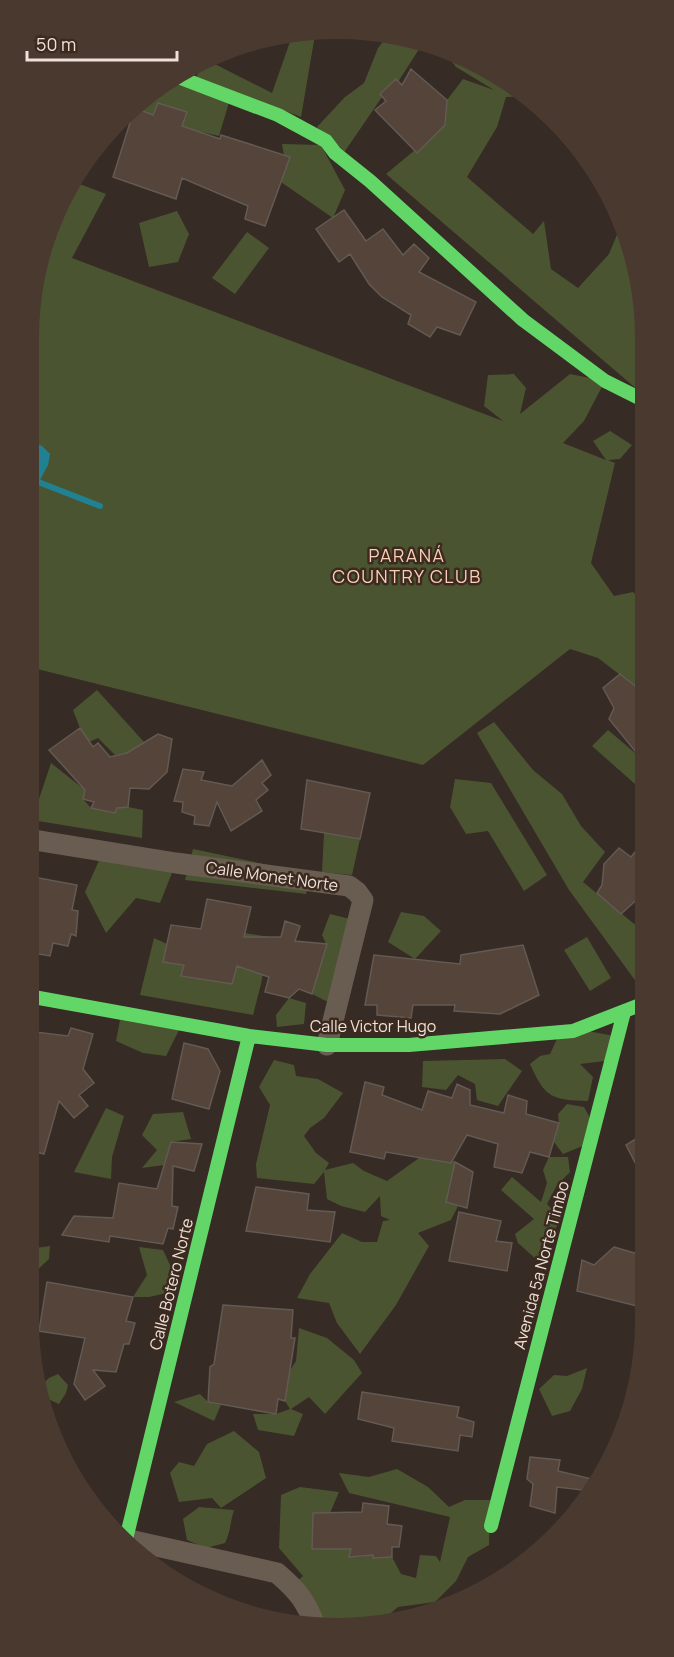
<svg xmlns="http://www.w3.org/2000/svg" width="674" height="1657" viewBox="0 0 674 1657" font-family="Manrope,sans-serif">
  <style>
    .green { fill: #4b5431 }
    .water { fill: #208193 }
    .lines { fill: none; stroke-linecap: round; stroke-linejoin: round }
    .stream { stroke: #208193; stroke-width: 6 }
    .building { fill: #544439; stroke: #635a54; stroke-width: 1.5 }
    .street { stroke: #685d50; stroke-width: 21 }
    .fast { stroke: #63d668; stroke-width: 14 }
    .labels { text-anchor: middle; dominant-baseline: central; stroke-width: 5; stroke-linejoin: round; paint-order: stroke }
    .street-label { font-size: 16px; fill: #ede1da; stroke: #3c2a1f }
    .neighbourhood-label { font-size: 18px; letter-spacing: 1.5px; fill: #fbceb7; stroke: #3c2a1f }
  </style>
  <rect width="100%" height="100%" fill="#362b25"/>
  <path class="green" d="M316 29 301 117 196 77 207 60 272 93 292 36Z
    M386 38 423 43 398 82 382 97 343 154 317 127 345 97 364 83 378 48Z
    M439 46 509 81 526 96 506 97 497 127 467 177 533 234 544 221 551 269 578 288 609 254 621 225 643 296V380L639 391 386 174 445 125 447 100 463 79 494 90 456 67Z
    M176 79 230 99 219 136 179 127 184 113 157 105 152 116 136 110Z
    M282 144 321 145 345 190 333 218 278 180 285 161Z
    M77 183 106 194 72 258 503 421 484 406 488 375 514 374 526 388 520 414 570 374 605 381 584 421 563 443 606 460 593 441 610 431 632 445 620 459 608 460 615 463 591 563 614 596 633 592 644 603V688L641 691 598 658 570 649 423 765 29 667V337L45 238Z
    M177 211 189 234 178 262 149 267 139 223Z
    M247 232 269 248 235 294 212 278Z
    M97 690 144 742 127 753 115 755 98 738 89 742 80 728 73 710Z
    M494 722 533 770 562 794 581 826 605 852 583 882 644 932 645 984 640 987 569 890 477 733Z
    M608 730 641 758 644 755V792L592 746Z
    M51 763 85 790 83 799 91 808 115 813 117 808 128 807 143 810 142 838 32 820Z
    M455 779 491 783 547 875 524 891 488 831 466 834 450 807Z
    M324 833 360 839 352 875 322 872Z
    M193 849 311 874 306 894 185 880Z
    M101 856 176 863 160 903 136 898 106 933 85 892Z
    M401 912 424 916 441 931 415 959 388 942Z
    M330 914 350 919 330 1003 312 994 326 944 322 935Z
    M244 933 270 937 261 984 253 1015 140 995 154 938 167 944 164 962 184 965 181 976 232 984Z
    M587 937 611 978 590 991 564 950Z
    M289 998 306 1003 304 1024 277 1027 276 1015Z
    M120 1020 179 1030 166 1056 143 1053 116 1041Z
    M587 1031 615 1036 605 1061 580 1064 593 1077 588 1101C552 1100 545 1098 530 1064L540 1056 550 1054 557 1039Z
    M505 1059 522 1071 498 1106 477 1100 475 1084 458 1075 446 1090 422 1087 423 1061Z
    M274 1060 294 1065 296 1076 318 1079 343 1093 324 1118 310 1128 304 1136 316 1153 329 1163 325 1170 353 1163 364 1171 387 1181 419 1158 439 1150 455 1162 446 1202 458 1206 451 1220 418 1233 429 1246 396 1305 360 1354 337 1323 329 1303 297 1298 310 1274 342 1233 362 1242H377L383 1221 390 1220 381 1216 380 1196 365 1212 341 1206 327 1199 324 1172 314 1184 257 1178 256 1164 270 1105 259 1087Z
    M567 1104 584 1107 589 1116 590 1143 563 1154 554 1142 559 1123 558 1114Z
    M106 1108 124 1116 112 1157 111 1179 74 1172Z
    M183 1112 191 1139 171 1142 164 1165 142 1168 157 1150 142 1135 153 1114Z
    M549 1157H568L570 1172 557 1185 547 1204 561 1219 537 1260 518 1243 515 1234 534 1219 501 1190 512 1177 541 1202 547 1183 543 1170Z
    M50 1246 49 1259 35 1272 29 1268V1249Z
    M139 1247 163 1250 171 1267V1292L149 1297H133L147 1275Z
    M299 1328 327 1338 354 1360 362 1373 325 1414 309 1397 291 1409 303 1414 294 1436 258 1430 253 1414H276L290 1409 285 1401 284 1380 296 1361Z
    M587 1368 582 1389 570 1411 552 1416 539 1389 554 1375 567 1376Z
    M58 1374 68 1385 66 1393 59 1404 41 1396 40 1386 49 1378Z
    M200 1394 208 1402 221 1405 214 1421 174 1402Z
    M234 1431 259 1452 266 1478 221 1508 212 1498 179 1502 170 1473 179 1462 194 1466 207 1444Z
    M397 1469 428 1487 449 1507 465 1500H490L489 1545 468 1557 456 1581 435 1602 398 1607 379 1623 321 1625 295 1583 303 1576 279 1548 281 1495 300 1487 339 1492 330 1513H313L351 1549 350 1557 368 1556 392 1557 401 1574 416 1578 420 1555 436 1556 440 1562 450 1517 349 1493 339 1473 369 1477Z
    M199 1507 234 1510C230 1523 231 1530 225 1543L206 1548 187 1540 183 1519Z"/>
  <path class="water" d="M29 440 42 446 50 454 48 465 34 491H29Z"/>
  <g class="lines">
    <path class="stream" d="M28 478 100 506"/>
  </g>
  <path class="building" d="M411 69 447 100 445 125 417 153 375 110 386 101 380 94 396 79 402 85Z
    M158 103 187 112 182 126 220 139 221 135 290 157 265 226 245 219 248 206 182 178 176 199 113 177 133 113 138 109 153 115Z
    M344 210 366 241 383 229 403 255 414 244 429 258 419 272 476 302 460 335 437 327 430 337 408 324 411 315 382 297 369 284 350 254 339 262 316 229Z
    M620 674 644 693V743L635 751 609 719 614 708 603 688Z
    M80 728 93 747 98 743 110 757 127 753 158 734 172 739 167 772 149 789 130 788 128 807 117 808 115 813 91 808 94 802 83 799 85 790 49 750Z
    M262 760 271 775 262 783 268 790 256 800 262 811 231 831 217 802 209 826 194 824 195 816 182 812 183 802 174 801 183 769 204 772 201 780 232 786Z
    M307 780 370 793 360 839 301 829Z
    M644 841V893L621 914 597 893 602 885 604 864 619 848 631 857Z
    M28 876 77 885 72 910 78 911 76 936 71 934 68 946 53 943 50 956 28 952Z
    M207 899 251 907 244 937H281L285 921 300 926 295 941 327 944 312 994 299 989 289 998 265 992 269 977 237 966 232 984 181 976 184 965 163 962 171 925 201 929Z
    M523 945 539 995 500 1014 454 1011 455 1005H413L411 1018 377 1015V1005H365L374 955 460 964 461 955Z
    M71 1028 93 1034 83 1069 94 1083 79 1095 88 1106 74 1118 59 1101 44 1154 28 1150V1031L68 1036Z
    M184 1043 208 1049 220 1071 209 1109 172 1099Z
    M365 1082 384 1087 382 1095 422 1110 428 1091 452 1098 457 1084 470 1090V1105L504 1113 508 1095 527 1101 526 1114 559 1123 549 1157 530 1152 522 1173 494 1167 498 1144 467 1135 451 1163 386 1152 384 1159 350 1152Z
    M645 1133V1182L626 1145Z
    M171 1142 202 1144 194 1171 173 1166 172 1206 178 1207 173 1229 168 1228 163 1244 110 1236 109 1242 62 1235 74 1216 113 1218 119 1183 157 1189Z
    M455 1162 473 1172 467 1208 446 1202Z
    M256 1187 309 1194 307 1210 335 1212 330 1242 246 1231Z
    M459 1212 501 1221 496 1241 512 1243 507 1271 449 1261Z
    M614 1247 645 1256V1308L577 1291 582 1260 594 1265Z
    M47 1282 133 1297 126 1321 135 1323 129 1344H124L116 1372 93 1370 105 1386 85 1400 74 1384 85 1338 39 1331Z
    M223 1305 293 1310 291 1338H295L285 1401 278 1399 276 1414 208 1402 210 1367 214 1364Z
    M362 1392 459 1407 457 1417 474 1422 472 1437 460 1435 458 1451 392 1441 394 1428 358 1419Z
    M530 1457 560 1460 558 1471 596 1480 591 1491 557 1487 555 1513 530 1506 533 1484 527 1479Z
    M363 1503 389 1506 387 1524 402 1526 399 1547H392V1557L373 1558V1555L349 1557 351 1549H312L313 1513 362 1512Z"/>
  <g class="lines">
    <path class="street" d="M28 839 176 863 349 886 357 892 363 900 327 1045
      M125 1539 277 1573C298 1591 305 1600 315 1625"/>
    <path class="fast" d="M178 77 278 115 326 141 335 153 370 181 523 320 605 381 643 400
      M28 996 249 1036 327 1045H409L573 1031 645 1003
      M491 1526 624 1012
      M126 1539 249 1036"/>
  </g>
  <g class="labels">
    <g class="street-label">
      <text transform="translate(272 876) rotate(8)">Calle Monet Norte</text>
      <text x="373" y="1026">Calle Victor Hugo</text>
      <text transform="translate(541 1265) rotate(-75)">Avenida 5a Norte Timbo</text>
      <text transform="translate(171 1284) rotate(-76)">Calle Botero Norte</text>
    </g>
    <g class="neighbourhood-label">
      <text x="407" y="555">PARANÁ<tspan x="407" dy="21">COUNTRY CLUB</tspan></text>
    </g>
  </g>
  <path d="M0 0H674V1657H0ZM337 39H337A298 298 0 0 1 635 337V1320A298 298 0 0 1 337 1618H337A298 298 0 0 1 39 1320V337A298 298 0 0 1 337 39Z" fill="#4a392e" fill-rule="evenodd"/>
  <path d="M27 51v9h150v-9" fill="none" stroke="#ede1da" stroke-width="3"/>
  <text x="36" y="51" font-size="18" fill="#ede1da" stroke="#3c2a1f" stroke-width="4.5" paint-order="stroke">50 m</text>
</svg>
